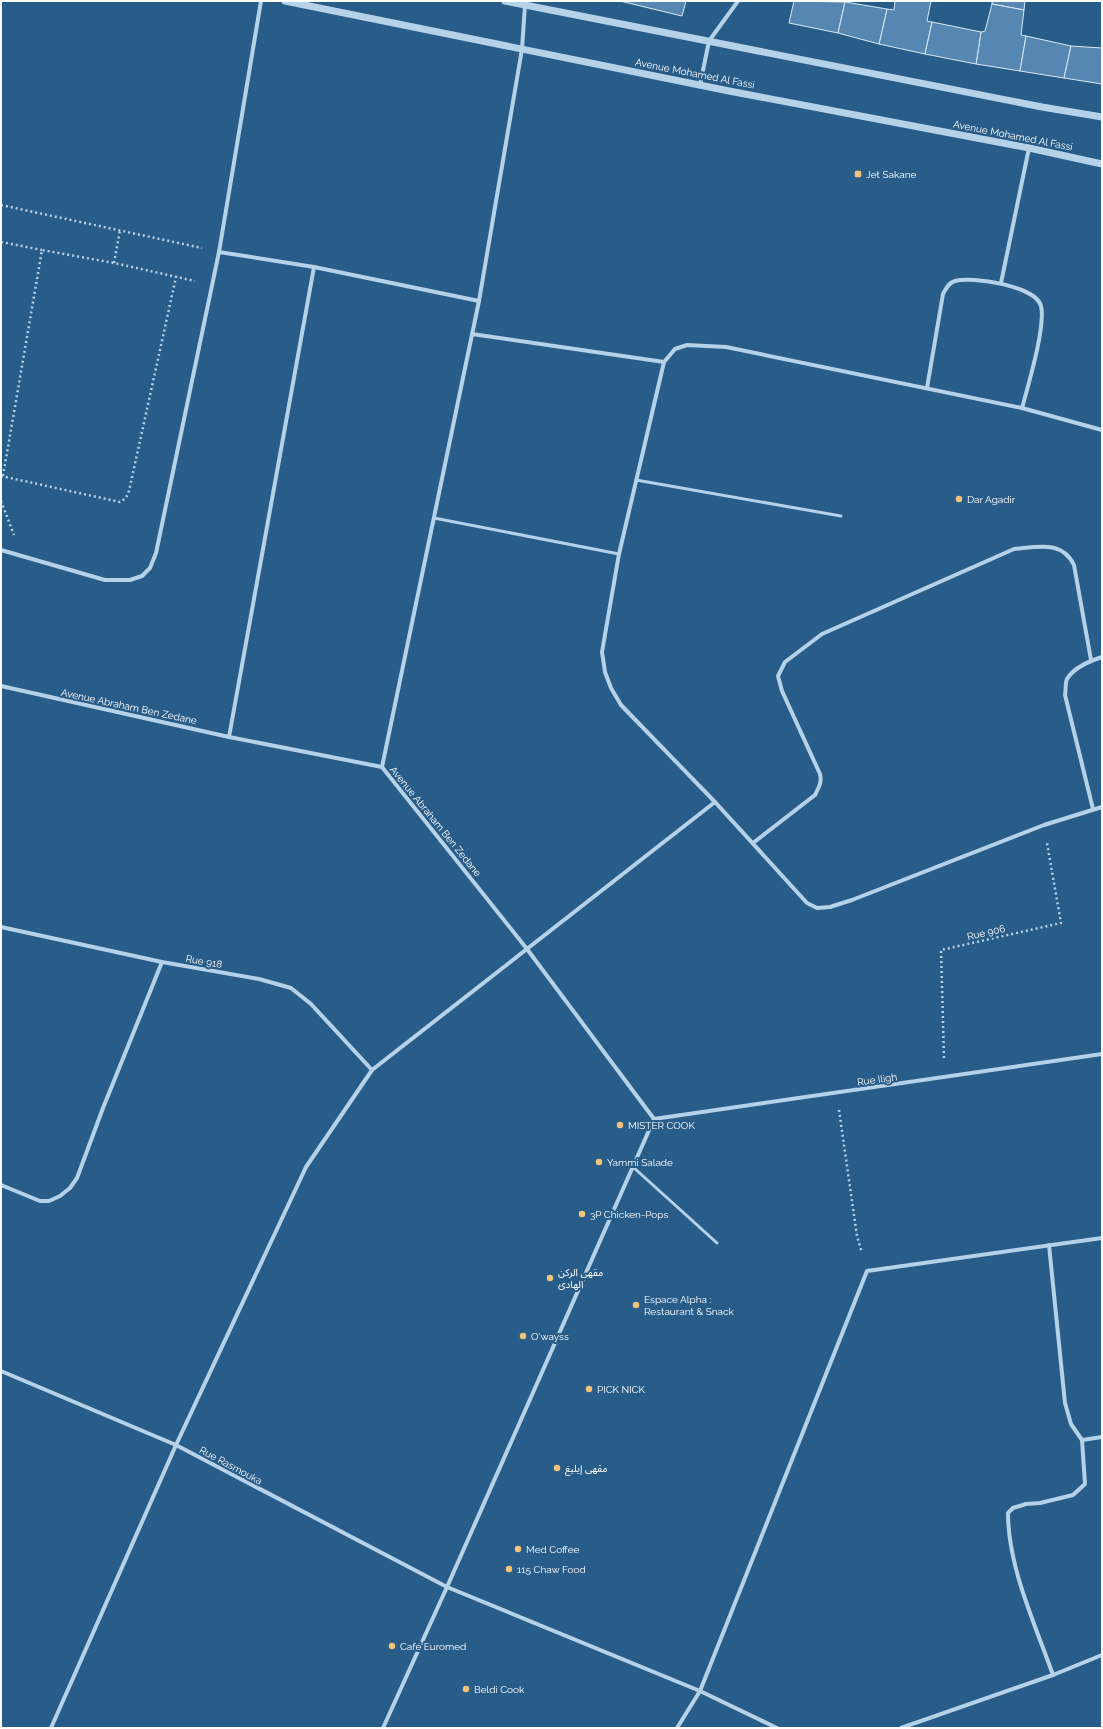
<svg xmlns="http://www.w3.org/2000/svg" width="1103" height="1729" viewBox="0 0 1103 1729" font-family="Raleway,'Noto Sans Arabic',sans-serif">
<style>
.building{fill:#5587b2;stroke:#d9eaf7}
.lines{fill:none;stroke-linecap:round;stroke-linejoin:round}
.path{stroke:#b5d2e9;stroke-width:2.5;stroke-dasharray:2 3;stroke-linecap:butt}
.service{stroke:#b5d2e9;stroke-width:3}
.minor{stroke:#b5d2e9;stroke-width:4}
.tertiary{stroke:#b5d2e9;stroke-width:7}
.poi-dot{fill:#f1c37b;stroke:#285c89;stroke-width:1.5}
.labels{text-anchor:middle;stroke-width:4;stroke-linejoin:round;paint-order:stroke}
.street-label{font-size:10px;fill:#fff;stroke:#285c89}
.poi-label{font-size:10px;fill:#fff;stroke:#285c89;text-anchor:start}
</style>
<rect width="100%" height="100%" fill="#285c89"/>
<!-- building -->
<g class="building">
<polygon points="620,1 686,1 682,16"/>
<polygon points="794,1 845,2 838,33 789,23"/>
<polygon points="895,1 931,1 927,21 932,22 925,54 879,44 887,9 894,10"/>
<polygon points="992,1 1025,1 1024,10 992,4"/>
<polygon points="845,2 887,9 879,44 838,33"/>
<polygon points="992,4 1024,10 1021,35 1026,36 1020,71 976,64 981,32 985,31"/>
<polygon points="932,22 981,32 976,64 925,54"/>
<polygon points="1026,36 1071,46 1064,78 1020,71"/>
<polygon points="1071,46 1102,48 1102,84 1064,78"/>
</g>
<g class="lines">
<!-- path -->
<g class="path">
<polyline points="1,205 202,248"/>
<polyline points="1,242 42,250"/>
<polyline points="114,263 120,230"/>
<polyline points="1,476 120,502 126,498 129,491 176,277"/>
<polyline points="3,476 42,250 114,263 195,281"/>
<polyline points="1,501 14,535"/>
<polyline points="944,1058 941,950 1061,923 1047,843"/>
<polyline points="839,1110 857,1236 862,1253"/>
</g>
<!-- service -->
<g class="service">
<polyline points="636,480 841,516"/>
<polyline points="434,518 619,554"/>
<polyline points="633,1167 717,1243"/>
</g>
<!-- minor -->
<g class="minor">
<polyline points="700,85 709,41 738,1"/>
<polyline points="219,252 314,267 479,301"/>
<polyline points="1001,283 1029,148"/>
<polyline points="472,334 664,362"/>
<path d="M927,388L943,294C946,289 948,283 955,281C972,276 1036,286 1041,306C1046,326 1028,386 1022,408"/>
<polyline points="1,550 105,580 130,580 142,576 150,568 156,553 219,252 261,1"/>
<polyline points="1,686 229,737 382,767 527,949 654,1119"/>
<polyline points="229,737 314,267"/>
<polyline points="382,767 479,301 522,49 525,5"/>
<polyline points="715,802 621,705 611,688 605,672 602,652 619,554 664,362 675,349 687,345 726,347 1022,408 1102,430"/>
<path d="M1093,809L1065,695C1066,691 1065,683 1067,679C1074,667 1090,661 1102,657"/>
<path d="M753,843L815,795C819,787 822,782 820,774L782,691L778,676L785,662L822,634L1014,549C1037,547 1062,540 1074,565L1091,660"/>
<polyline points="1,927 162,962 259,979 291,988 311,1004 372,1070"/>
<polyline points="654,1119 1102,1054"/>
<polyline points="1,1185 40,1201 49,1201 60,1196 70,1188 77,1178 103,1108 162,962"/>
<polyline points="1049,1245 1065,1403 1071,1424 1082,1440 1102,1437"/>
<polyline points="1,1371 176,1445 447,1587 700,1691 777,1728"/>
<path d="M1053,1675C1035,1624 1008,1567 1008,1513L1013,1508L1026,1504L1040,1503L1073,1495L1085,1484L1082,1440"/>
<polyline points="51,1728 176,1445 306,1167 372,1070 715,802 807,903 817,908 830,907 852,900 1044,825 1102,807"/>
<polyline points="383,1728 447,1587 654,1119"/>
<polyline points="677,1728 700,1691 867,1271 1102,1238"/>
<polyline points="901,1728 1053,1675 1102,1655"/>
</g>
<!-- tertiary -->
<g class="tertiary">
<polyline points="285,1 729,91 1029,148 1102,164"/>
<polyline points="505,1 1042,107 1102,117"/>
</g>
</g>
<!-- markers -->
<g class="poi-dot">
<rect x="854" y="170" width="8" height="8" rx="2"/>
<circle cx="959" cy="499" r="4"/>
<circle cx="620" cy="1125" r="4"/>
<circle cx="599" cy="1162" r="4"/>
<circle cx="582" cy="1214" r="4"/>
<circle cx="550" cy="1278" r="4"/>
<circle cx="636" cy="1305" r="4"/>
<circle cx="523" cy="1336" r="4"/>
<circle cx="589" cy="1389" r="4"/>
<circle cx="557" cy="1468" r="4"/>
<circle cx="518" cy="1549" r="4"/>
<circle cx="509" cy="1569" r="4"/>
<circle cx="392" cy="1646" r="4"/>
<circle cx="466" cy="1689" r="4"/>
</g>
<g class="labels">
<!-- street labels -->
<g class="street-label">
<text transform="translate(695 73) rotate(11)" y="4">Avenue Mohamed Al Fassi</text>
<text transform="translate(1013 135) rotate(11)" y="4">Avenue Mohamed Al Fassi</text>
<text transform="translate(129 706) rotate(12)" y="4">Avenue Abraham Ben Zedane</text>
<text transform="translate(436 821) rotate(51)" y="4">Avenue Abraham Ben Zedane</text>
<text transform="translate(986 932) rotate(-13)" y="4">Rue 906</text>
<text transform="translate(204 961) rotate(10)" y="4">Rue 918</text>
<text transform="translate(877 1079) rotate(-8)" y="4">Rue Iligh</text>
<text transform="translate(231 1465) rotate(28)" y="4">Rue Rasmouka</text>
</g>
<!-- poi labels -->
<g class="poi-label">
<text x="866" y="178">Jet Sakane</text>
<text x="967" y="503">Dar Agadir</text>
<text x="628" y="1129">MISTER COOK</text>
<text x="607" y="1166">Yammi Salade</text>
<text x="590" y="1218">3P Chicken-Pops</text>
<text x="558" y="1276">مقهى الركن<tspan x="558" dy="12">الهادئ</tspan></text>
<text x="644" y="1303">Espace Alpha :<tspan x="644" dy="12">Restaurant &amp; Snack</tspan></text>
<text x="531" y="1340">O'wayss</text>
<text x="597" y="1393">PICK NICK</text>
<text x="565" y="1472">مقهى إيليغ</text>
<text x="526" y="1553">Med Coffee</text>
<text x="517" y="1573">115 Chaw Food</text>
<text x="400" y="1650">Café Euromed</text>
<text x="474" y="1693">Beldi Cook</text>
</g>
</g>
<!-- border -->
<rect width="1103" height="1729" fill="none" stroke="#ffffff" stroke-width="4"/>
</svg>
